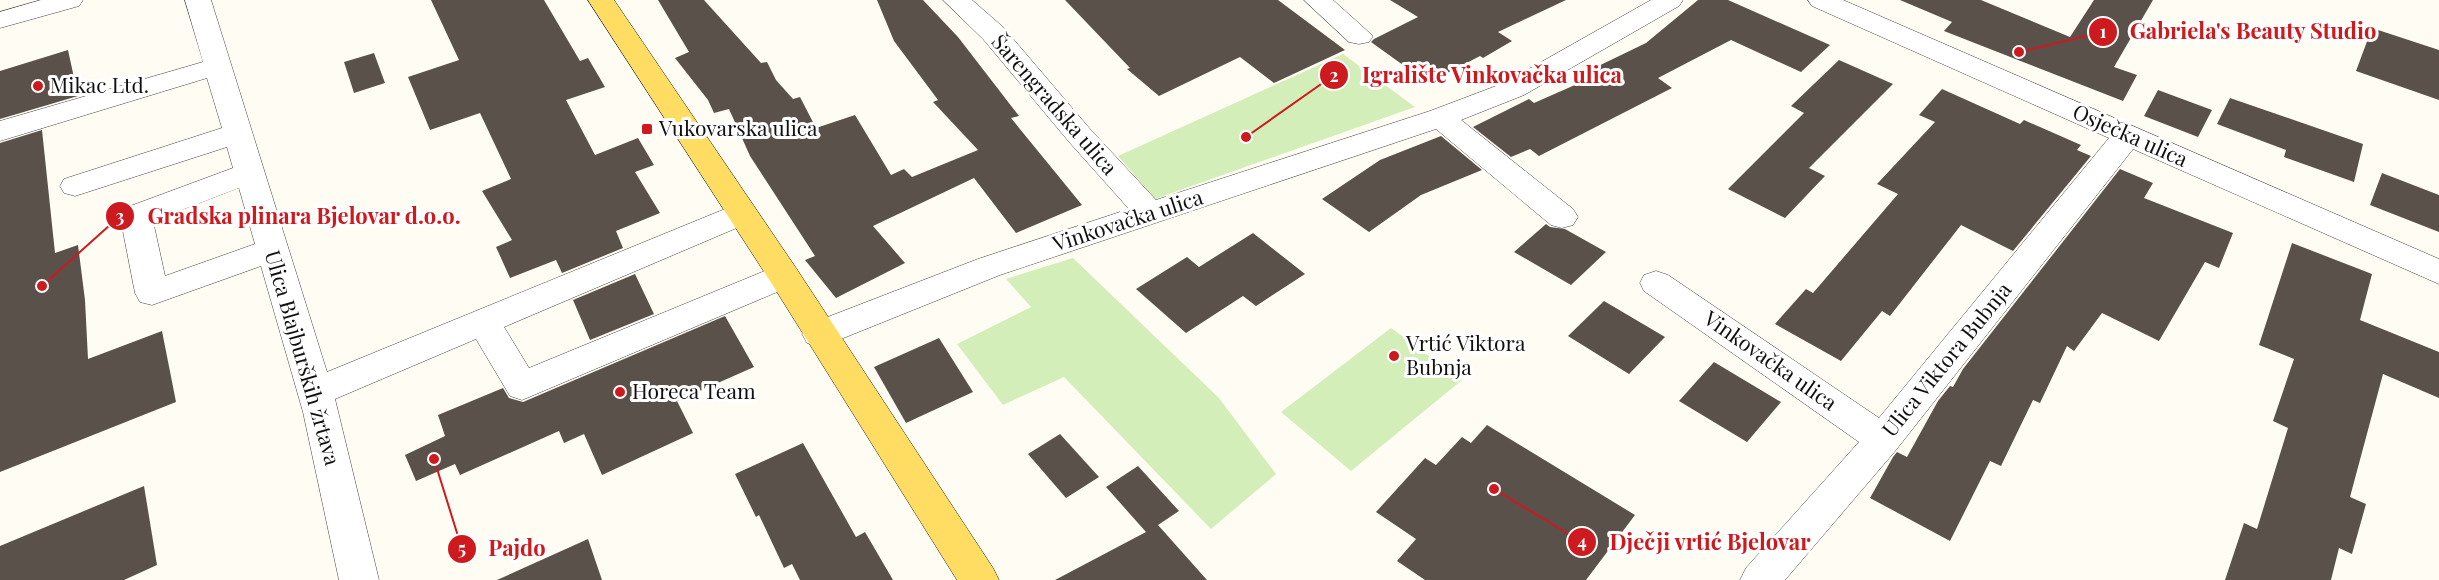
<svg xmlns="http://www.w3.org/2000/svg" width="2439" height="580" viewBox="0 0 2439 580" font-family="'Playfair Display',serif">
<style>
.green{fill:#d3eeb8}
.building{fill:#5a514b}
.lines{fill:none;stroke-linecap:round;stroke-linejoin:round}
.minor-casing{stroke:#434343;stroke-width:1}
.major-casing{stroke:#212121;stroke-width:1}
.minor{fill:#fff;fill-rule:evenodd}
.major{fill:#ffdd63;fill-rule:evenodd}
.poi-dot{fill:#cd1a1f;stroke:#fff;stroke-width:2}
.labels{text-anchor:middle;stroke-width:6;stroke-linejoin:round;paint-order:stroke}
.poi-label{font-size:21px;fill:#101010;stroke:#fff;text-anchor:start}
.street-label{font-size:21px;fill:#101010;stroke:#fff}
.leader{fill:none;stroke:#cd1a1f;stroke-width:2}
.callout-dot{fill:#cd1a1f;stroke:#fff;stroke-width:2}
.mark-label{font-size:18px;text-anchor:middle;font-weight:bold;fill:#fff}
.callout-label{font-size:22px;text-anchor:middle;font-weight:bold;fill:#cd1a1f;stroke:#fff;stroke-width:6;stroke-linejoin:round;paint-order:stroke}
</style>
<rect width="100%" height="100%" fill="#fffdf3"/>
<!-- green -->
<g class="green">
<polygon points="1343,54 1415,107 1155,199 1118,156"/>
<polygon points="1073,258 1219,398 1276,474 1211,529 1064,377 1003,405 957,344 1031,307 1006,279"/>
<polygon points="1391,328 1462,380 1351,471 1281,412"/>
</g>
<!-- building -->
<g class="building">
<polygon points="431,0 544,0 580,61 588,58 605,87 566,100 595,155 638,138 654,165 635,172 660,213 616,231 623,248 562,273 556,260 510,278 496,247 512,240 482,191 511,179 480,113 430,130 408,77 459,60"/>
<polygon points="658,0 704,0 761,63 767,62 776,80 793,99 800,97 816,128 855,115 891,175 904,169 912,177 978,150 933,102 938,100 894,41 877,0 923,0 958,37 1019,116 1011,118 1082,205 1016,233 974,178 873,226 905,263 836,298 805,260 815,256 750,156 729,109 714,113 708,100 675,58 689,52"/>
<polygon points="1065,0 1278,0 1345,50 1274,83 1240,57 1159,96 1127,69 1130,68"/>
<polygon points="1390,0 1566,0 1498,32 1512,41 1483,58 1480,56 1428,83 1371,42 1374,39 1418,17"/>
<polygon points="1698,0 1728,0 1830,45 1801,72 1731,40 1658,78 1672,88 1539,156 1530,149 1511,157 1473,127 1529,99 1534,103 1593,77 1586,72 1646,43"/>
<polygon points="1900,0 1981,0 2070,37 2094,0 2153,0 2114,67 2137,75 2123,101 1944,31 1952,22"/>
<polygon points="2372,28 2439,50 2439,100 2356,71"/>
<polygon points="68,50 78,96 0,119 0,71"/>
<polygon points="374,53 385,83 354,93 344,62"/>
<polygon points="1839,60 1893,84 1809,168 1825,176 1785,218 1728,189 1804,113 1791,106"/>
<polygon points="1942,89 2020,124 2024,120 2081,145 2077,150 2091,156 2013,251 1961,225 1890,316 1882,311 1841,361 1775,324 1806,289 1813,293 1898,194 1877,184 1935,122 1919,115"/>
<polygon points="2158,90 2212,110 2198,137 2144,116"/>
<polygon points="2230,98 2363,144 2354,182 2284,157 2286,150 2217,124"/>
<polygon points="42,130 55,253 78,245 85,300 88,359 162,331 176,402 0,472 0,143"/>
<polygon points="1441,136 1482,170 1421,195 1369,232 1322,199 1380,160"/>
<polygon points="2120,169 2153,183 2144,198 2233,233 2219,268 2205,262 2159,341 2102,313 2074,351 2067,346 2040,403 2033,400 2001,466 1990,461 1950,541 1870,498 1893,457 1897,452 1907,457 1938,401 1950,386 1953,387 1963,369"/>
<polygon points="2382,173 2439,195 2439,232 2370,205"/>
<polygon points="1546,224 1550,227 1565,229 1606,252 1571,285 1514,252"/>
<polygon points="1253,233 1305,274 1256,306 1243,296 1186,333 1136,289 1187,257 1199,267"/>
<polygon points="2292,243 2372,274 2360,320 2439,352 2439,398 2383,374 2350,497 2366,504 2352,554 2339,548 2331,580 2225,580 2244,523 2257,529 2288,428 2273,421 2294,359 2259,345"/>
<polygon points="635,274 654,314 590,340 573,300"/>
<polygon points="1604,301 1665,337 1629,374 1568,336"/>
<polygon points="725,316 754,367 677,401 693,433 602,475 584,434 564,443 559,431 460,475 455,464 416,481 405,455 445,436 438,415 503,388 509,398 523,402"/>
<polygon points="939,338 973,392 906,423 874,367"/>
<polygon points="1714,362 1781,402 1747,442 1679,401"/>
<polygon points="1487,425 1635,515 1586,580 1425,580 1397,561 1416,539 1376,512 1425,458 1436,465 1462,437 1471,443"/>
<polygon points="1060,434 1099,477 1066,498 1028,454"/>
<polygon points="803,443 856,537 865,532 893,580 800,580 792,564 784,568 759,515 756,517 735,474"/>
<polygon points="1138,466 1179,511 1158,525 1207,580 1055,580 1146,532 1106,487"/>
<polygon points="144,486 157,565 124,580 0,580 0,546"/>
<polygon points="588,539 602,580 497,580"/>
</g>
<g class="lines">
<defs>
<g id="minor">
<polygon points="41,0 83,0 79,6 0,28 0,12"/>
<path d="M185,0H211L327,372L742,202L753,205L758,213L753,221L504,327L529,368L772,268L784,264L796,268L800,276L796,284L522,400L510,396L476,339L335,399L379,580H339L303,412L261,266L152,305L140,302L135,293L120,216L125,208L233,168L227,147L75,196L64,193L60,186L64,179L222,128L207,78L0,141V121L203,62ZM239,188L255,244L165,276L153,221Z"/>
<polygon points="943,0 972,0 1003,27 1090,129 1156,200 1430,111 1504,83 1651,0 1683,0 1679,6 1524,95 1461,120 1573,209 1578,217 1573,225 1562,228 1551,225 1436,129 1000,275 831,343 819,347 807,343 802,334 807,325 978,259 1129,209 1070,143 983,39"/>
<polygon points="1304,0 1333,0 1373,36 1369,42 1359,44 1349,42"/>
<polygon points="1808,0 1843,0 2439,259 2439,284 2133,149 1896,450 1785,580 1740,580 1746,568 1859,442 1644,291 1640,283 1644,275 1656,271 1668,275 1879,418 2109,138 1812,6"/>
</g>
<polygon id="major" points="588,0 614,0 796,268 993,568 999,580 957,580 772,284"/>
</defs>
<!-- minor casing -->
<use href="#minor" class="minor-casing"/>
<!-- major casing -->
<use href="#major" class="major-casing"/>
<!-- minor -->
<use href="#minor" class="minor"/>
<!-- major -->
<use href="#major" class="major"/>
</g>
<!-- markers -->
<g class="poi-dot">
<circle cx="38" cy="86" r="6"/>
<rect x="641" y="123" width="12" height="12" rx="3"/>
<circle cx="1394" cy="356" r="6"/>
<circle cx="620" cy="392" r="6"/>
</g>
<g class="labels">
<!-- poi labels -->
<g class="poi-label">
<text x="50" y="93">Mikac Ltd.</text>
<text x="659" y="136">Vukovarska ulica</text>
<text x="1406" y="351">Vrtić Viktora<tspan x="1406" dy="24">Bubnja</tspan></text>
<text x="632" y="399">Horeca Team</text>
</g>
<!-- street labels -->
<g class="street-label">
<text transform="translate(1054 105) rotate(49)" y="7">Šarengradska ulica</text>
<text transform="translate(2130 136) rotate(24)" y="7">Osječka ulica</text>
<text transform="translate(1128 221) rotate(-18)" y="7">Vinkovačka ulica</text>
<text transform="translate(302 358) rotate(74)" y="7">Ulica Blajburških žrtava</text>
<text transform="translate(1947 360) rotate(-51)" y="7">Ulica Viktora Bubnja</text>
<text transform="translate(1770 361) rotate(35)" y="7">Vinkovačka ulica</text>
</g>
</g>
<!-- callouts -->
<path class="leader" d="M2019 52L2103 32M1246 137L1334 75M42 286L120 216M1494 489L1582 542M434 459L462 549"/>
<g class="callout-dot">
<circle cx="2019" cy="52" r="6"/>
<circle cx="1246" cy="137" r="6"/>
<circle cx="42" cy="286" r="6"/>
<circle cx="1494" cy="489" r="6"/>
<circle cx="434" cy="459" r="6"/>
<circle cx="2103" cy="32" r="15"/>
<circle cx="1334" cy="75" r="15"/>
<circle cx="120" cy="216" r="15"/>
<circle cx="1582" cy="542" r="15"/>
<circle cx="462" cy="549" r="15"/>
</g>
<g class="mark-label">
<text x="2103" y="38">1</text>
<text x="1334" y="82">2</text>
<text x="120" y="223">3</text>
<text x="1582" y="548">4</text>
<text x="462" y="555">5</text>
</g>
<g class="callout-label">
<text x="2253" y="39">Gabriela's Beauty Studio</text>
<text x="1492" y="83">Igralište Vinkovačka ulica</text>
<text x="304" y="224">Gradska plinara Bjelovar d.o.o.</text>
<text x="1710" y="550">Dječji vrtić Bjelovar</text>
<text x="517" y="556">Pajdo</text>
</g>
</svg>
